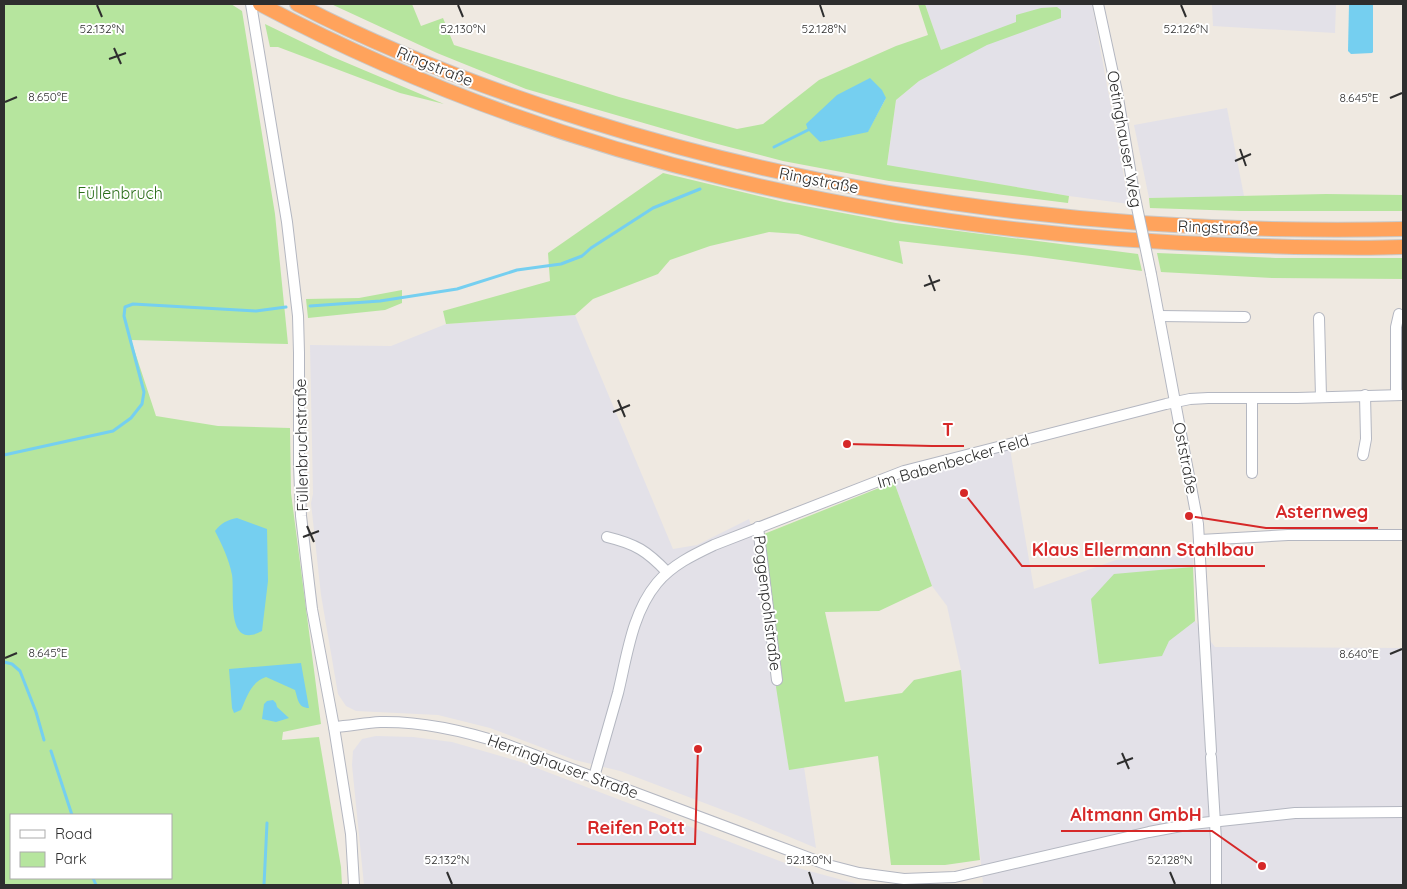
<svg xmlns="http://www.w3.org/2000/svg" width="1407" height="889" viewBox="0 0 1407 889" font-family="Quicksand,sans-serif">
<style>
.industrial{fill:#e3e1e8}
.green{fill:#b6e59e;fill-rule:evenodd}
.water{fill:#75cff0}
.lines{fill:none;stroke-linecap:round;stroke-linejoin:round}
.stream{stroke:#75cff0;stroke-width:3}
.minor-casing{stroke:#b4b7c1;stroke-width:12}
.highway-casing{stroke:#c9c9c9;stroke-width:16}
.minor{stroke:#fff;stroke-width:10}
.highway{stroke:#ffa35c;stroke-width:14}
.minor-bridge-casing{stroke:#b4b7c1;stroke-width:12;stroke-linecap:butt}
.minor-bridge{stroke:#fff;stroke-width:10}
.ticks{fill:none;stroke:#2e2e2e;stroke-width:2}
.labels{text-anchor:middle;stroke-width:4;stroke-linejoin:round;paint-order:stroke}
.street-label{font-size:16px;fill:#2e2e2e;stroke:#fff}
.park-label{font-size:16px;fill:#2c6e1b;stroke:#fff}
.ticks-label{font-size:12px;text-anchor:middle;fill:#2e2e2e;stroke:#fff;stroke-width:4;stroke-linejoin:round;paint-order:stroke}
.leader{fill:none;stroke:#d62828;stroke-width:2}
.callout-dot{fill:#d62828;stroke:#fff;stroke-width:2}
.callout-label{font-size:18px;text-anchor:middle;font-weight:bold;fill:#d62828;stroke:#fff;stroke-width:4;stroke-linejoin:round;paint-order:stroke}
</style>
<rect width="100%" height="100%" fill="#efe9e1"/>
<!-- industrial -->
<g class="industrial">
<polygon points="925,4 1092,4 1129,204 1069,196 887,166 896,100 919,81 946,65"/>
<polygon points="1212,4 1336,4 1335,33 1213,26"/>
<polygon points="1227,108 1244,196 1149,198 1134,125"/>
<polygon points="575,315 673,549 697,545 749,519 756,541 789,769 804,767 816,848 744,818 620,771 575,760 490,728 438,715 356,711 346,706 338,694 321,595 311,503 313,494 310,345 391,346 446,324"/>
<polygon points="1010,449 1034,589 1116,560 1194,552 1193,567 1195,621 1215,647 1403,648 1403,885 974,885 983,883 961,670 947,606 932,586 894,482 911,476"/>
<polygon points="376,736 413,737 452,742 521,762 798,868 861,885 364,885 352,765 353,751 362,739"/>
</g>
<!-- green -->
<g class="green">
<path d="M4,4H231L242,11L275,214L288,344L131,340L156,416L218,426L290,428L291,493L321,724L283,732L282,740L319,737L341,867L342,885H4ZM11,815H171V878H11Z"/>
<path d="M331,4H412L421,26L443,18L454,45L619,97L737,129L763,124L819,80L896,46L928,35L918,4H925L941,50L1016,22V15L1041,8L1057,7L1061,10V18L987,45L919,81L896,100L887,165L1069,196L1068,203L889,181L783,161L706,141L526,89L437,53ZM886,98L868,131L819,142Z"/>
<polygon points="265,24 333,57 444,104 400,93 278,47 270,47"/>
<polygon points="663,173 784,202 896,223 1138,254 1142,271 1031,256 899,241 903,264 798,234 769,232 710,246 670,260 658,274 593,299 575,315 446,324 443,311 550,281 548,253"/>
<polygon points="1326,194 1403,195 1403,211 1240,211 1150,208 1149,198"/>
<polygon points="1157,253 1276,258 1403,258 1403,279 1272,278 1161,272"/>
<polygon points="402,290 402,303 385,310 308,318 306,299 359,298"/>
<polygon points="894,482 932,586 879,611 825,612 845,702 902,693 914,680 961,670 980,860 945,865 891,865 878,756 789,770 776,687 779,671 764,534"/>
<polygon points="1193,567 1195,621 1169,641 1162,656 1099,664 1091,599 1114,574"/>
</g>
<!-- water -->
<g class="water">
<polygon points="1349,4 1373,4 1373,52 1372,53 1351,54 1348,51"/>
<polygon points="870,78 882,90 886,98 868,132 820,142 808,130 806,124 837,95"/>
<path d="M237,518L267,529L268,581L262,631C225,651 235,593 232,575C229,559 222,545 215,531C221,523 227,520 237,518Z"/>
<path d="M301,663L309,708C298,708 298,699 295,690L266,677C251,682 247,697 241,710L234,713L232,708L229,669Z"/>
<polygon points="273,700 276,703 277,707 289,718 276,722 262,719 264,704 267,701"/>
</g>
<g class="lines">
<!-- stream -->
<g class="stream">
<polyline points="774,147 808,130"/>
<polyline points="310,306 380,301 457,289 517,270 561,264 582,256 591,248 653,208 700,189"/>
<polyline points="4,455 113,431 131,418 142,404 144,392 124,316 125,307 133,304 256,311 286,307"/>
<polyline points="4,662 12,664 20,671 36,712 44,740"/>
<polyline points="51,751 72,815"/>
<polyline points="93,878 96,885"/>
<polyline points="264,885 267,823"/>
</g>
<defs>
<g id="minor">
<polyline points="251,4 287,222 298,316 299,353 299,464 301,516 312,609 334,727 351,834 354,885"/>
<polyline points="1098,4 1117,92 1134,193"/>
<polyline points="1151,274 1198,524 1211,751"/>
<polyline points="1159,316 1245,317"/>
<polyline points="1319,318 1321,397"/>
<polyline points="1396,395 1396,327 1399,314"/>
<polyline points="1363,455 1366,439 1365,395"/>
<polyline points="1252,473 1252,398"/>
<polyline points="758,527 777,680"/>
<path d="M607,537C636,544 647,551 667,572"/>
<polyline points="1200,540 1288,535 1403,535"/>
<path d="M334,727C349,726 365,723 380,722C423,721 465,731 505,744L828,865L859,873L904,879L955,877L1149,832L1192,824L1295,813L1403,812"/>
<polyline points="1211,757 1216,840 1216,885"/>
<path d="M594,777C602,749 610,721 618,693C627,656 632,613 657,583C672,565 693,555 714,545L904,471L1166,404L1190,399L1208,398H1297L1403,395"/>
</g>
<g id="highway">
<path d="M260,4C557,162 896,234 1231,245C1288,247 1346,249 1403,247"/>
<path d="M297,4C391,53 489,90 589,121C853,204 1127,235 1403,229"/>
</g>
</defs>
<!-- minor casing -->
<use href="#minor" class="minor-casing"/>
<!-- highway casing -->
<use href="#highway" class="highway-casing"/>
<!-- minor -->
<use href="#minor" class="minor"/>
<!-- highway -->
<use href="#highway" class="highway"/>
<defs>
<polyline id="minor-bridge" points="1134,193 1151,274"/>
</defs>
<!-- minor-bridge casing -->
<use href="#minor-bridge" class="minor-bridge-casing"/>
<!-- minor-bridge -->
<use href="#minor-bridge" class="minor-bridge"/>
</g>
<!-- ticks -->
<path class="ticks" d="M97,5L102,17M458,5L463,17M820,5L824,17M1181,5L1186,17M114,48L121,64M109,59L126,53M1390,98L1402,93M5,102L17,97M1240,149L1246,166M1235,161L1251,154M929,275L935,291M924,286L940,280M618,400L625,417M613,412L630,405M307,526L314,542M303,537L319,531M1390,654L1402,649M5,658L17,653M1122,753L1129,769M1117,764L1133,758M447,872L452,884M809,872L813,884M1170,872L1175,884"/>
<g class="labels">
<!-- street labels -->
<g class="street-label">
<text transform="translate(435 66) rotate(22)" y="6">Ringstraße</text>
<text transform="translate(1125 139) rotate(80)" y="6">Oetinghauser Weg</text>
<text transform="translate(819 180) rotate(11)" y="6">Ringstraße</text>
<text transform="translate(1218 227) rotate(2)" y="6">Ringstraße</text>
<text transform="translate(301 445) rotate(-91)" y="6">Füllenbruchstraße</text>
<text transform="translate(1186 458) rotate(79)" y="6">Oststraße</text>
<text transform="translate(953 461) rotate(-16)" y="6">Im Babenbecker Feld</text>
<text transform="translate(768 603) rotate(83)" y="6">Poggenpohlstraße</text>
<text transform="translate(563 766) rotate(20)" y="6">Herringhauser Straße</text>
</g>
<!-- park labels -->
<g class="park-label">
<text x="120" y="199">Füllenbruch</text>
</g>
</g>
<g class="ticks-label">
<text x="102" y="33">52.132°N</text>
<text x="463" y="33">52.130°N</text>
<text x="824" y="33">52.128°N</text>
<text x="1186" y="33">52.126°N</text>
<text x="48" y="101">8.650°E</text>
<text x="1359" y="102">8.645°E</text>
<text x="48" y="657">8.645°E</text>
<text x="1359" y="658">8.640°E</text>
<text x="447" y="864">52.132°N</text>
<text x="809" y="864">52.130°N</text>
<text x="1170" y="864">52.128°N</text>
</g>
<!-- callouts -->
<path class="leader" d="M847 444L932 446H964M1189 516L1266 528H1378M964 493L1022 566H1265M1262 866L1212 831H1061M698 749L695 844H577"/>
<g class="callout-dot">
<circle cx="847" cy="444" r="5"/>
<circle cx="1189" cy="516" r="5"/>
<circle cx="964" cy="493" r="5"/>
<circle cx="1262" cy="866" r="5"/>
<circle cx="698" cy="749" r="5"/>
</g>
<g class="callout-label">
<text x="948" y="436">T</text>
<text x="1322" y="518">Asternweg</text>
<text x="1143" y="556">Klaus Ellermann Stahlbau</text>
<text x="1136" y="821">Altmann GmbH</text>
<text x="636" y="834">Reifen Pott</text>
</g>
<!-- border -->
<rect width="1407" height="889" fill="none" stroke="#2e2e2e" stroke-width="10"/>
<!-- legend -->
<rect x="10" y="814" width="162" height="65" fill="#ffffff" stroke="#ababab"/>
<rect x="20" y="830" width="25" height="8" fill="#ffffff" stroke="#ababab"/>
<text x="55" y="839" font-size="15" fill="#2e2e2e">Road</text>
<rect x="20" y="852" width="25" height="15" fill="#b6e59e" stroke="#ababab"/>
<text x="55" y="864" font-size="15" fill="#2e2e2e">Park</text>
</svg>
